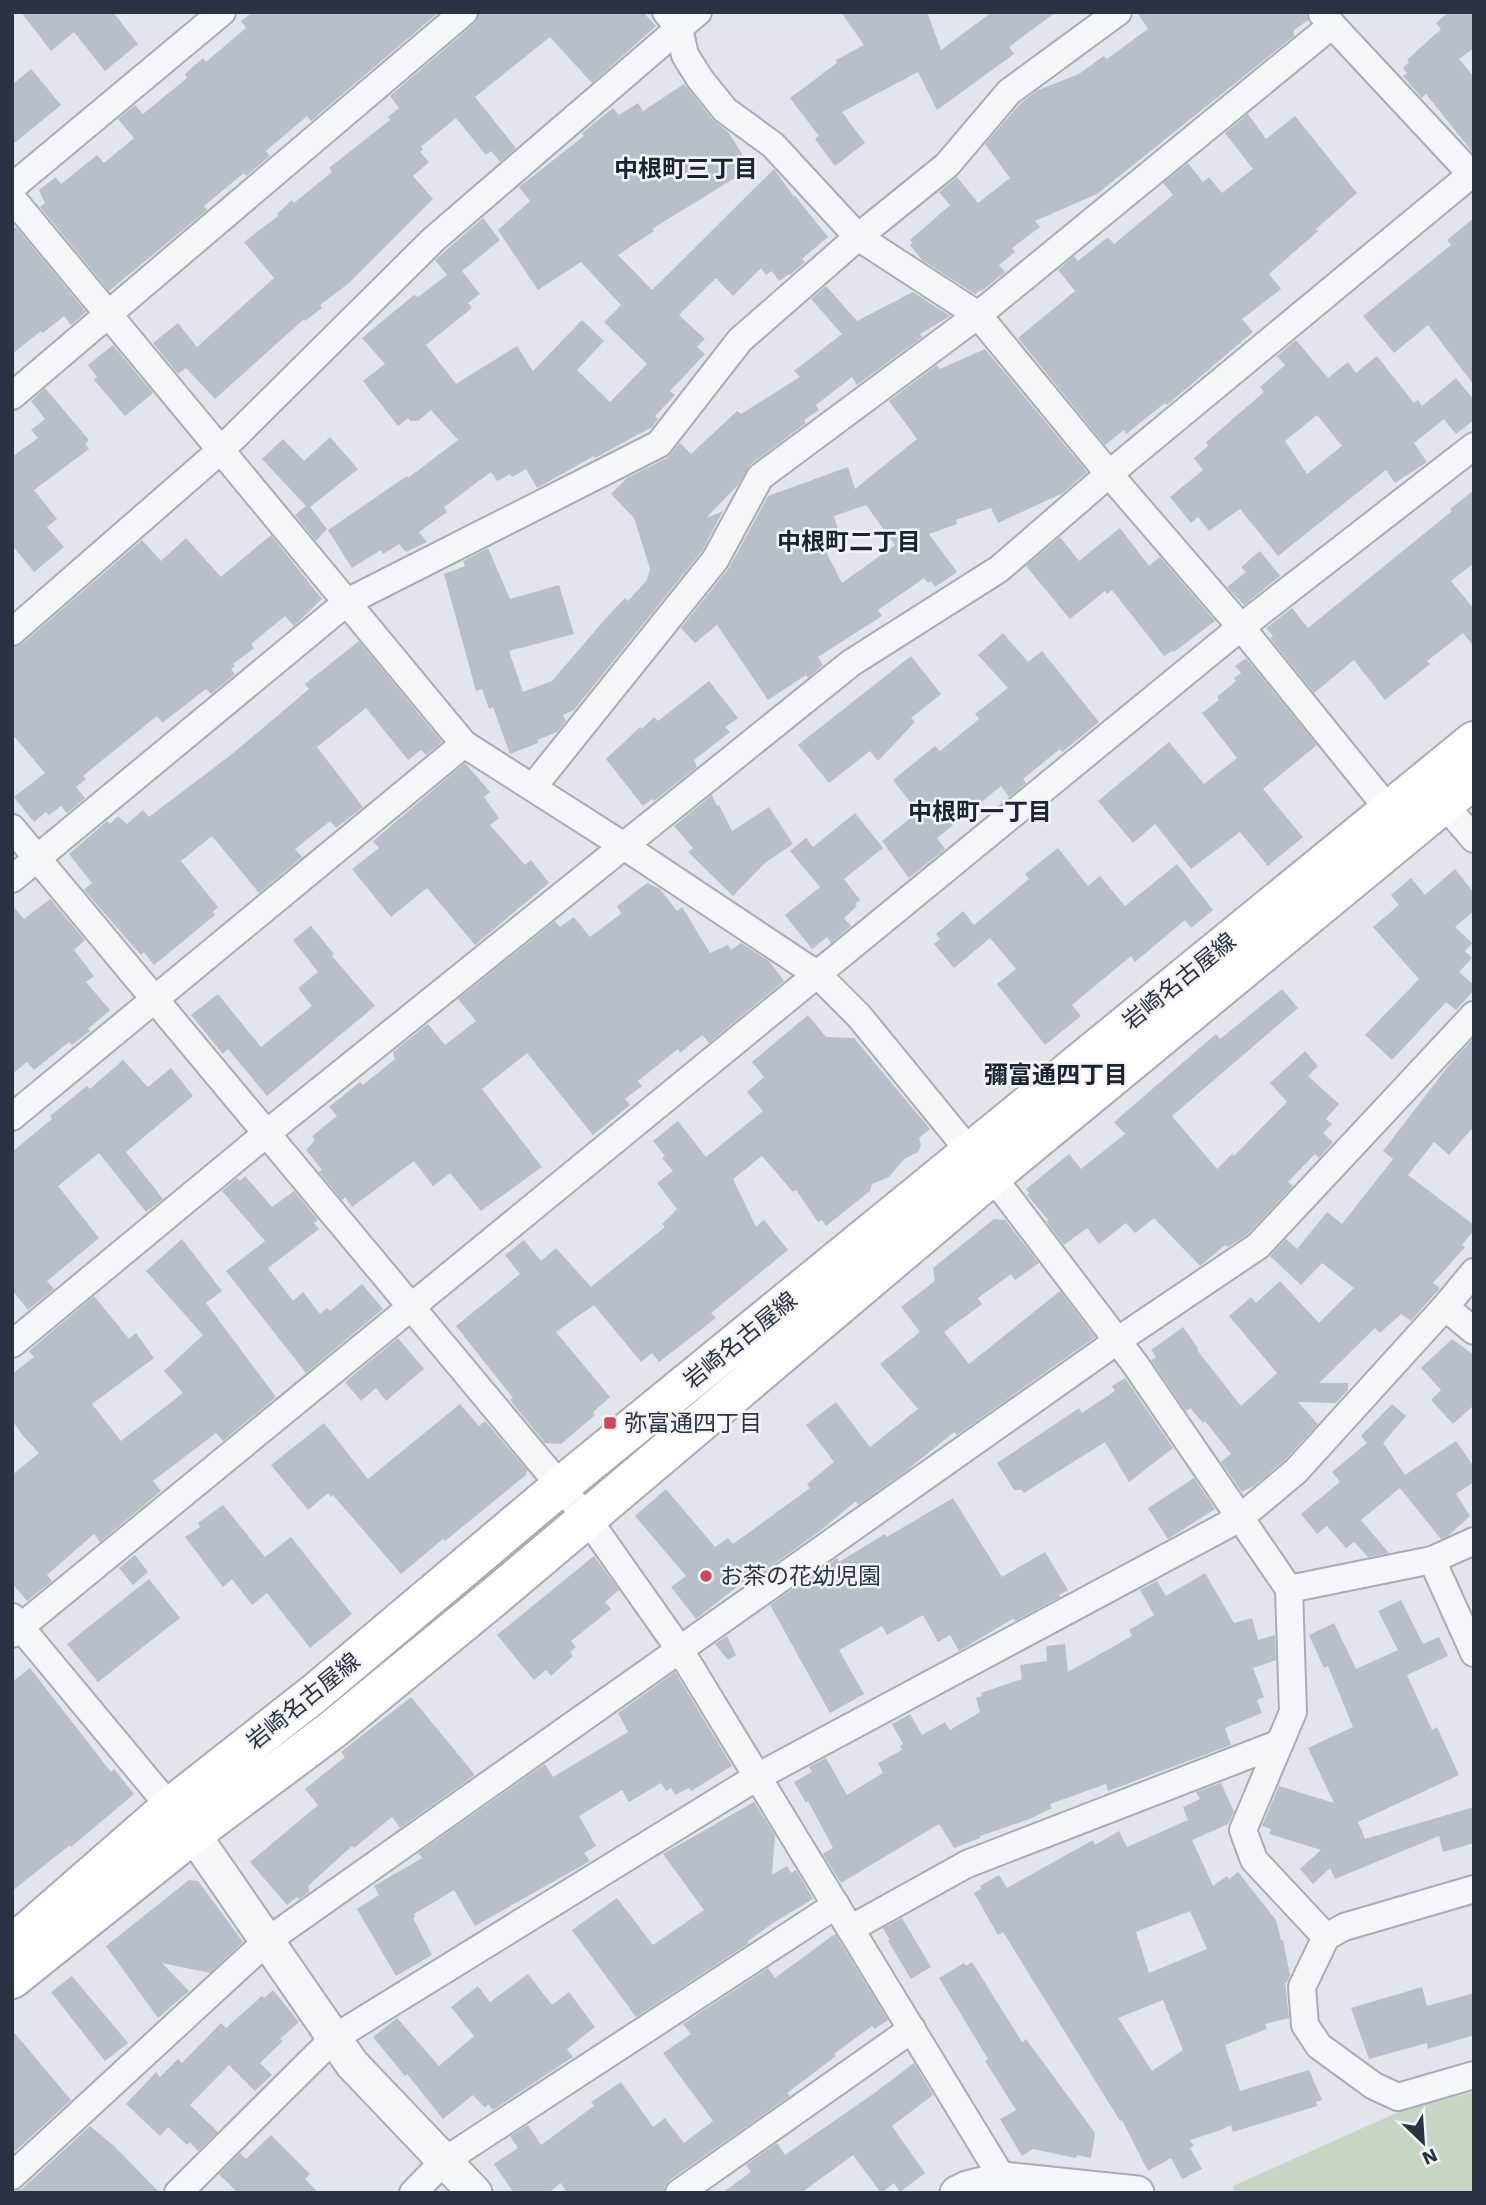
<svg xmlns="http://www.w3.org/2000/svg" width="1486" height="2205" viewBox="0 0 1486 2205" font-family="'Work Sans','Noto Sans JP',sans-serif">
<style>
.green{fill:#c7d5c3}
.building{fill:#b9bfc8;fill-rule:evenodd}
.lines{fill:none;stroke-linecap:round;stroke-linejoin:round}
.minor-casing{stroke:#a7acb5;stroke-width:30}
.tertiary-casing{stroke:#a7acb5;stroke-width:37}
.secondary-casing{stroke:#a7acb5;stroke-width:42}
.minor{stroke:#f5f6f9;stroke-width:26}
.tertiary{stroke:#f5f6f9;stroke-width:33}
.secondary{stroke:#fff;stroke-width:38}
.poi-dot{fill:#d14659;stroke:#f2f4f8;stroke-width:2.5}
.labels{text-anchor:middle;stroke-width:5;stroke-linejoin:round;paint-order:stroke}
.street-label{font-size:23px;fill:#2a3343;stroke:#f2f4f8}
.poi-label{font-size:23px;fill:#2a3343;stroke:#f2f4f8;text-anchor:start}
.neighbourhood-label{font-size:24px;font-weight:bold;fill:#1c2434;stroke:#f2f4f8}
</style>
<rect width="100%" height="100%" fill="#e2e5eb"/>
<!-- green -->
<polygon class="green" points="1474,2092 1474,2193 1234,2193 1233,2186 1403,2110"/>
<!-- building -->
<g class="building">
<polygon points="21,12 113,12 138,44 105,71 74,32 51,51"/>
<polygon points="253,12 439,12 311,121 307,116 266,151 270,156 246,176 244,173 204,206 207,210 109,291 40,207 45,203 39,190 56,177 61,184 97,155 104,163 134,138 118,119 135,105 143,114 187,78 185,74 203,58 206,62 246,28 241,21"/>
<polygon points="479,12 643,12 656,26 592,83 550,37 475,97 516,148 500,162 491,151 486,155 456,118 424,144 421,146 423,149 420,152 429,162 413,176 433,199 349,283 320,305 322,308 305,321 304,319 215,399 186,368 178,374 153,343 178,323 197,347 274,278 244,242 278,216 277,214 292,200 294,203 332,172 329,168 390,120 388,117 399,108 390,96 474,24"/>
<polygon points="841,12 927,12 941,50 992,12 1056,12 1009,47 1014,54 937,110 918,72 842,112 865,143 835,166 815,139 819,136 790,98 837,63 836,60 864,45"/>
<polygon points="1137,12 1307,12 1308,20 1294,30 1294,36 1097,194 1035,221 1040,227 1012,248 1015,252 999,265 1005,272 982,291 981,290 975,294 922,260 910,245 913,243 910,240 950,205 939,192 957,177 978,203 1010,178 985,144 1020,104 1036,91 1079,74 1104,56 1107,59 1148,29"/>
<polygon points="1449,12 1474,12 1474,48 1459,59 1474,77 1474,154 1426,94 1422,98 1403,76 1407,73 1403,68 1409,62 1407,60 1441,29 1436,23"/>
<polygon points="31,69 61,105 12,145 12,85"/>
<polygon points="684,84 713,120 728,132 751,168 652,229 654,231 618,255 652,290 774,169 794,197 795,196 828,237 802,259 805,262 790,275 789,274 779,281 772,271 766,275 761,268 733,296 716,278 679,315 705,339 697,347 705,354 670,391 675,395 655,416 658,419 652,427 595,458 594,456 537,488 526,469 512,477 510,474 497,481 491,472 444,507 447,512 419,532 427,542 406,552 399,544 383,554 381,550 352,568 328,530 407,476 408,478 458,440 431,410 418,421 410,421 408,418 398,426 363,381 385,364 362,338 414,295 418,297 447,275 435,260 483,218 500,240 462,271 480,294 468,303 472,308 426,345 456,384 517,346 533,371 582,320 604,341 577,370 610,402 647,364 604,322 621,305 581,262 538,290 498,230 530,201 519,187 584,136 582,133 613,108 619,115 638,103 643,111"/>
<polygon points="1248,114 1266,139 1295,116 1357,193 1316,229 1318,231 1269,274 1281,289 1242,319 1253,332 1167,405 1165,403 1126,434 1124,430 1105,445 1018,338 1075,291 1058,270 1074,256 1078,261 1108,237 1114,244 1173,195 1163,183 1188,163 1203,182 1209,177 1222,193 1253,169 1225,133"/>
<polygon points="1474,218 1474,385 1428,325 1394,353 1363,316 1451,245 1447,240"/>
<polygon points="16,227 86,312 71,325 64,316 43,333 41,331 12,354 12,230"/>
<polygon points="826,286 857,321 913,292 950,316 920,334 922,337 857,385 852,377 816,405 819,410 804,420 806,423 750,465 738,485 706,518 723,511 702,551 574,710 563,715 566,721 557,732 537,740 538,743 510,754 493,707 489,709 482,689 476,691 444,574 465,566 463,561 488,548 510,599 559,585 574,634 509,651 523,692 552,681 606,618 625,598 628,601 647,580 650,569 634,518 611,494 627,478 667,458 680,443 691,454 737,411 741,414 800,377 794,371 842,334 811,299"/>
<path d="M1296,340L1328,378L1348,362L1356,373L1377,356L1414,403L1418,400L1422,406L1456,378L1474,400V420L1456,434L1444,419L1414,443L1427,462L1395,483L1386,470L1278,556L1240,509L1209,531L1198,517L1191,523L1170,497L1203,470L1194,458L1208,446L1206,442L1264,392L1260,387L1285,365L1277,356ZM1317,415L1342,446L1307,474L1285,441Z"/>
<polygon points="113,345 153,393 125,416 94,380 97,377 88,365"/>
<path d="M985,349L1087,472L1063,493L998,523L991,508L956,520L957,524L929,534L957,572L935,587L931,581L928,583L924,578L878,610L882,616L818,657L823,665L808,678L806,675L768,700L717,625L695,643L681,628L729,568L768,496L848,467L855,489L917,439L889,401L937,365L940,369ZM866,505L895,545L842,583L818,536L838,529L834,516Z"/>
<polygon points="45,388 89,440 85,444 89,449 34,490 57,519 47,527 64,547 34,572 12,545 12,457 38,438 31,430 45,419 31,401"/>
<polygon points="330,437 358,469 310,507 327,529 316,541 295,515 306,506 262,459 283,439 304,461"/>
<polygon points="1474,490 1474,563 1451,581 1474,609 1474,647 1463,633 1427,661 1430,664 1385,700 1354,660 1314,693 1270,638 1273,636 1266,628 1292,608 1308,628 1452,511 1450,509"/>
<polygon points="1120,528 1149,566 1160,557 1215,621 1174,652 1172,651 1164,656 1112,590 1107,594 1105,591 1070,619 1026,566 1060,537 1079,561"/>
<polygon points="271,535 322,599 294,626 285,616 251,644 254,648 233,664 235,666 231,669 235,674 211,694 206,689 162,723 157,716 100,762 83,776 86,779 76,787 85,798 67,813 61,806 49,815 46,812 34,822 14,797 45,773 12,734 12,647 22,644 142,540 161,561 186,538 221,577"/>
<polygon points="1260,551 1280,576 1244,605 1227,587 1246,572 1241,567"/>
<polygon points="1003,633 1028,662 1042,651 1099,722 1062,752 1060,749 1023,779 1026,783 1009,797 1001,786 937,838 945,849 909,878 882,841 918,812 893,780 935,746 940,751 979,719 975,714 1008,688 978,655"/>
<polygon points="359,641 442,742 426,755 421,750 408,760 366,708 317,747 363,807 336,828 330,821 295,849 302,857 259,893 212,836 181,861 218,907 213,912 215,915 154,965 144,952 141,955 84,890 92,883 69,854 107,821 110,824 118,816 127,824 143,810 149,817 232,754 309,689 305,684"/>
<polygon points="911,656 941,694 911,718 915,722 878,761 870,751 829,783 798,745"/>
<polygon points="1246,658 1317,745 1263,789 1303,837 1268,866 1240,832 1191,869 1155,824 1133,843 1098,801 1169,742 1204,784 1237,758 1202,713 1219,700 1217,697 1236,681 1234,678 1241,673 1235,666"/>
<polygon points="709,681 738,718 725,727 730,732 694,760 697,767 654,801 652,799 643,806 606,759 640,727 642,729 654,717 658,721"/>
<polygon points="465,763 490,792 484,797 499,818 490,825 525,865 531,860 549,883 475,945 427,888 391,917 352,869 379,848 373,841"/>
<polygon points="712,795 717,806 719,805 732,831 769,807 793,844 766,862 733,896 688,852 693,848 674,826"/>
<polygon points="855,813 883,848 844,879 860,900 855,904 857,906 844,918 851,926 831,943 827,937 812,949 785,915 820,887 790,851 806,838 813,847"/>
<polygon points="1058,848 1088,886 1100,876 1125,906 1177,864 1213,910 1191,928 1185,920 1135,962 1131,956 1072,1005 1081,1016 1045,1045 997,984 1016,969 990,938 954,968 934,944 940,939 936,934 963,911 974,925 1029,879 1025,874"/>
<polygon points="1455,869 1474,893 1474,911 1455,927 1472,943 1465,951 1472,958 1459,972 1474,985 1474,990 1456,1010 1446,1002 1392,1060 1365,1035 1419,979 1373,927 1399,905 1391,895 1411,878 1425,895"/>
<polygon points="647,883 660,889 677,911 682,907 710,953 728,945 731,950 741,943 769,961 784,981 709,1043 702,1035 680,1053 678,1049 638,1081 642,1086 625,1099 630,1105 593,1135 527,1053 482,1089 542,1167 481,1211 450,1173 433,1186 414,1161 352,1207 345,1197 342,1200 319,1172 322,1170 306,1150 315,1140 312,1136 337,1116 329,1107 360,1082 363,1085 395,1059 393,1052 428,1024 445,1045 476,1021 458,999 555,921 560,927 574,917 590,937 621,914 617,906"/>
<polygon points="50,899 85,940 74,950 94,976 86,982 110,1010 88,1029 90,1031 72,1045 69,1042 34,1070 27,1062 12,1074 12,905 24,919"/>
<polygon points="311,926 334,954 332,956 375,1006 267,1096 228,1049 223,1054 191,1015 218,994 261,1047 312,1006 298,988 318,972 293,940"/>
<polygon points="1282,989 1298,1008 1172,1116 1217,1169 1232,1154 1234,1156 1287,1102 1270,1083 1305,1051 1318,1066 1308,1076 1339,1104 1326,1119 1332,1124 1323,1133 1333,1142 1319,1158 1315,1154 1288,1182 1293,1186 1248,1234 1228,1247 1225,1245 1200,1266 1154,1218 1135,1233 1126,1223 1099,1244 1087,1228 1064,1245 1046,1221 1049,1221 1027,1195 1029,1193 1026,1189 1069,1154 1081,1169 1125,1134 1114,1122 1216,1034 1220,1039"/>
<polygon points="808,1015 826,1037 854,1038 930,1129 919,1138 921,1145 918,1152 904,1159 889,1177 872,1184 870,1191 826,1226 822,1220 818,1222 796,1190 793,1192 762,1156 733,1179 756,1227 764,1220 788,1250 711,1313 716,1318 659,1362 652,1353 641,1362 594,1305 556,1332 610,1397 593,1412 595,1415 561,1444 545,1443 510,1400 513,1398 456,1326 520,1274 505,1255 524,1240 541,1261 556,1248 591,1287 665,1227 662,1224 677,1209 657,1183 673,1171 662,1158 665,1156 653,1141 678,1121 706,1157 763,1111 747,1092 764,1077 752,1062"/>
<polygon points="1474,1038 1474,1126 1449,1155 1434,1142 1408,1175 1474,1225 1474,1230 1462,1245 1465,1247 1433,1283 1440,1288 1411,1321 1401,1314 1380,1333 1375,1328 1319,1383 1348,1383 1348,1390 1336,1403 1298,1402 1318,1424 1285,1460 1254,1486 1242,1492 1221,1462 1231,1454 1205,1421 1203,1423 1190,1408 1186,1411 1151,1360 1156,1357 1151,1350 1183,1327 1198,1348 1197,1350 1241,1406 1277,1373 1229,1316 1251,1297 1256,1303 1280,1281 1319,1323 1354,1288 1322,1263 1301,1285 1270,1256 1286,1239 1297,1249 1327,1212 1342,1224 1393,1159 1383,1151 1449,1065"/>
<polygon points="123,1060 148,1087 171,1068 193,1096 126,1152 163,1199 146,1212 99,1153 58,1186 99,1238 47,1281 54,1289 28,1310 12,1290 12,1152 52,1119 50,1116 87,1086 90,1089"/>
<polygon points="245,1176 272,1207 294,1191 318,1220 314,1223 319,1229 268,1268 293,1301 303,1292 320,1314 327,1308 330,1311 362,1284 383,1309 306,1373 226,1271 265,1241 222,1191 237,1178 240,1181"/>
<polygon points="994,1219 1005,1220 1039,1263 1015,1280 1011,1274 978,1298 982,1304 944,1332 969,1364 1060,1291 1095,1337 957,1435 954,1432 906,1471 858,1505 856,1501 821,1530 745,1585 743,1582 696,1619 671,1587 686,1576 635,1516 666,1489 715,1547 728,1538 733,1544 810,1488 807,1484 834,1462 806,1425 836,1402 870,1447 918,1409 880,1364 920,1332 901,1307 935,1281 933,1268"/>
<polygon points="182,1239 222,1291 206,1303 276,1397 223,1441 216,1433 153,1481 161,1491 100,1542 94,1534 47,1575 52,1581 27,1601 12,1583 12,1475 39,1453 23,1436 12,1420 12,1374 34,1357 29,1351 94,1296 129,1339 136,1333 154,1358 92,1404 121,1441 183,1393 164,1371 203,1335 146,1271"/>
<polygon points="398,1338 424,1369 386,1401 376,1388 361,1401 345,1382"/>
<polygon points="1452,1339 1474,1355 1474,1405 1453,1424 1431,1400 1441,1390 1421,1368"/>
<polygon points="1125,1378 1173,1448 1129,1482 1105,1442 1024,1493 1022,1490 1014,1490 997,1463 1079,1408 1082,1413 1115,1391 1112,1386"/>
<polygon points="460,1404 479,1426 485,1421 527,1470 526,1475 445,1541 443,1539 401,1574 333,1495 331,1497 328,1493 308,1510 271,1465 324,1423 368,1479"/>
<polygon points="1392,1404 1406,1416 1383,1443 1405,1475 1456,1441 1474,1467 1474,1482 1456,1494 1470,1516 1448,1536 1441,1539 1400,1488 1361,1520 1389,1553 1368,1557 1354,1542 1346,1548 1327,1526 1317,1534 1301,1514 1340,1482 1332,1472 1367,1443 1361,1436"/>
<polygon points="1194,1478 1215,1509 1168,1539 1148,1508"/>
<polygon points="953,1498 1002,1577 1045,1552 1068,1590 1059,1595 1060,1597 1015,1621 1014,1618 959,1651 950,1635 938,1642 923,1615 887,1635 882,1626 839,1650 864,1694 830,1713 770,1605 837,1558 839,1562 885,1534 887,1537"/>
<polygon points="223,1505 265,1557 291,1537 352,1614 310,1648 267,1593 252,1605 232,1579 223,1587 185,1537 200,1527 198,1523"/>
<polygon points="135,1555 148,1572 133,1585 119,1568"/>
<polygon points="594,1556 619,1590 605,1602 611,1609 571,1641 576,1647 570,1652 573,1656 551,1676 546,1670 534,1680 497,1635"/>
<polygon points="1205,1573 1234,1623 1252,1618 1258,1640 1275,1635 1276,1660 1253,1668 1264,1697 1257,1700 1262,1713 1225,1728 1231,1745 1108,1791 1106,1784 1050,1804 1052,1808 1030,1819 980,1836 980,1838 954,1848 939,1824 841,1883 823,1854 833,1848 808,1801 806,1803 794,1782 812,1772 809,1767 826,1758 847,1795 883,1773 878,1763 902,1750 900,1746 903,1744 892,1724 910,1714 922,1735 945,1722 950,1730 980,1712 976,1698 982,1696 981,1693 1022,1679 1020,1665 1047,1661 1046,1646 1065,1644 1068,1672 1132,1636 1129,1630 1154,1615 1140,1590 1157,1581 1166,1596"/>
<polygon points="149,1579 180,1618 98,1682 67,1644"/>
<polygon points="1401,1600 1423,1644 1439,1637 1448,1656 1407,1675 1432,1730 1437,1727 1459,1775 1358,1822 1365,1839 1474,1807 1474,1843 1443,1852 1439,1836 1335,1879 1330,1868 1313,1884 1300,1869 1321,1850 1269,1834 1271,1829 1262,1826 1279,1786 1334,1803 1308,1748 1353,1727 1328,1666 1324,1668 1309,1635 1334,1623 1356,1669 1398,1650 1378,1611"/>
<polygon points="727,1636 736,1655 728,1660 715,1644"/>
<polygon points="30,1668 111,1772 114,1769 134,1794 71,1847 70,1845 12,1891 12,1682"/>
<polygon points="675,1672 732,1766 691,1791 689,1788 675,1795 671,1788 666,1791 661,1783 629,1802 622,1790 579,1816 596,1846 584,1853 590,1861 475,1926 454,1890 414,1914 415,1917 413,1918 432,1955 396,1976 357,1909 379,1895 374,1886 422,1858 418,1853 545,1764 553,1777 628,1732 618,1713"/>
<polygon points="411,1697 475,1775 400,1828 392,1817 354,1848 352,1846 308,1886 310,1891 300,1899 297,1897 287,1905 250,1862 318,1805 305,1789 345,1757 341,1752"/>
<path d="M1221,1783L1234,1812L1228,1824L1192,1840L1213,1886L1227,1876L1229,1879L1238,1872L1276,1920L1281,1940H1283L1290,1975L1287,1982L1285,1983L1289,2018L1265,2024L1267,2029L1225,2045L1240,2091L1309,2070L1322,2100L1316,2102L1317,2106L1233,2132L1231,2125L1221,2130L1190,2140L1194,2146L1190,2148L1202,2169L1182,2179L1171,2158L1148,2171L1122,2120L1120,2121L1003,1932L998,1935L974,1893L981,1889L980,1886L999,1875L1007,1888L1093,1840L1095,1845L1119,1831L1127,1847L1188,1820L1183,1807L1200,1799L1196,1792ZM1190,1911L1207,1949L1149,1973L1136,1932ZM1163,2000L1183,2050L1152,2071L1118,2018Z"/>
<polygon points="754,1802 775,1835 772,1875 787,1866 791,1873 796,1870 813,1899 773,1923 748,1941 749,1943 636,2017 572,1930 617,1898 653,1945 704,1910 663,1854"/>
<polygon points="189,1880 198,1881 243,1942 210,1973 162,1963 189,1991 158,2018 106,1946"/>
<polygon points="902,1918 931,1967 911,1979 888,1941 890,1940 883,1928"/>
<polygon points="835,1934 888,2020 875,2029 872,2026 834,2054 836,2056 787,2093 790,2096 670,2180 665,2186 664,2193 567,2193 561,2183 548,2193 514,2193 494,2164 518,2148 510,2136 528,2125 541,2145 594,2106 591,2102 621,2082 653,2127 665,2118 684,2143 713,2121 663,2053 691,2034 683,2024 768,1968 775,1978"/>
<polygon points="972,1962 1022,2042 1026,2039 1095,2133 1091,2158 1077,2155 1076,2158 1033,2149 1022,2156 1000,2119 1016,2110 985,2061 988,2059 939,1978 964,1963 966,1966"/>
<polygon points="528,1974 552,2005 569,1992 595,2027 567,2049 573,2057 493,2110 488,2104 485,2108 473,2095 443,2119 407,2074 405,2076 373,2037 397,2018 439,2066 474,2036 451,2007 478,1986 490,2002"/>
<polygon points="72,1976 128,2043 105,2061 51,1992"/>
<polygon points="1422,1987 1427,2006 1474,1993 1474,2035 1428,2049 1427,2043 1369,2059 1351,2008"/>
<polygon points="273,1990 299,2022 280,2039 283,2041 260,2063 272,2075 255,2091 229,2065 190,2105 218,2132 198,2151 190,2142 187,2145 168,2127 160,2136 126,2104 156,2072 160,2077 178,2059 182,2063 221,2023 226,2028 262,1996 264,1998"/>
<polygon points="12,2030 71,2100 12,2154"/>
<polygon points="914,2063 933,2095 892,2126 925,2173 900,2192 894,2183 881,2193 853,2155 801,2193 722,2193 751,2172 746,2165 777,2143 785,2155 873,2094"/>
<polygon points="90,2126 114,2146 160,2193 12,2193 23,2188"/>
<polygon points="271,2135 310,2174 305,2179 319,2193 238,2193 219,2174 240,2153 246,2159"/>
</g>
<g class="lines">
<defs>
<g id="minor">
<polyline points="666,12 679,28 685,55 700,79 725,110 773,145 858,237 978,315 1109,474 1241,627 1389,810"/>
<polyline points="1322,14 1474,177"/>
<polyline points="12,187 222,12"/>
<polyline points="12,198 464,744 624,846 818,975 859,1016 970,1152"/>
<polyline points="12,396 464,12"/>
<polyline points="12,632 221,450 434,239 698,12"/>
<polyline points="533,787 715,560 760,477 978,315 1332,25"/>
<polyline points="1443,803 1474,839"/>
<polyline points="12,828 587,1518 680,1650 1003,2179"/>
<polyline points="12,879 347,602 659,444 740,340 858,237 947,165 1009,92 1118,12"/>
<polyline points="12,1117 464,744"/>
<polyline points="992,1176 1135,1364 1289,1589 1293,1712 1243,1830 1254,1860 1326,1937"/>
<polyline points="1445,1307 1474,1331"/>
<polyline points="12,1344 267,1133 851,663 999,569 1109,474 1474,172"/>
<polyline points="1432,1560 1474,1653"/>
<polyline points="1289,1589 1432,1560 1474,1541"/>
<polyline points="12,1617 170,1807"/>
<polyline points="12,1634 1241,627 1474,446"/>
<polyline points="1474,1889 1344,1927 1326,1937 1302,1987 1305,2025 1319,2046 1374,2086 1398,2097 1474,2075"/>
<polyline points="850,1929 967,1864 1280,1743"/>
<polyline points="12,2176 267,1941 1117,1341 1258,1246 1474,1015"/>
<polyline points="178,2193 334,2038 757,1777 1240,1518 1296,1471 1445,1307 1474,1272"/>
<polyline points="413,2193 444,2161 836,1905"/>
<polyline points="679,2193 912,2029"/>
</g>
<g id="tertiary">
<polyline points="176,1814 193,1834 352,2064 475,2193"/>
<polyline points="957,2193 967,2188 1003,2179 1137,2193"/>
</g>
<g id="secondary">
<polyline points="12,1945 170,1807 315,1693 562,1485 1474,741"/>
<polyline points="12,1979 193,1834 332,1730 494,1597 992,1176 1474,779"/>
</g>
</defs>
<!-- minor casing -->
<use href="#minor" class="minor-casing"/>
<!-- tertiary casing -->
<use href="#tertiary" class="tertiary-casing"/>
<!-- secondary casing -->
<use href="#secondary" class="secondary-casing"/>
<!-- minor -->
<use href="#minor" class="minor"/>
<!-- tertiary -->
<use href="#tertiary" class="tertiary"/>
<!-- secondary -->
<use href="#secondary" class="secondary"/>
</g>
<!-- markers -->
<g class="poi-dot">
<rect x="603" y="1416" width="14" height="14" rx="3.5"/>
<circle cx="706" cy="1576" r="7"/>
</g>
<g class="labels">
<!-- street labels -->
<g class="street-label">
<text transform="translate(1179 981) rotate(-39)" y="8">岩崎名古屋線</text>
<text transform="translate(740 1340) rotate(-39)" y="8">岩崎名古屋線</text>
<text transform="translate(303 1701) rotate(-39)" y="8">岩崎名古屋線</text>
</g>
<!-- poi labels -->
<g class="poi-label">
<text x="624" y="1431">弥富通四丁目</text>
<text x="720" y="1584">お茶の花幼児園</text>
</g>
<!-- neighbourhood labels -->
<g class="neighbourhood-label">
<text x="686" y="177">中根町三丁目</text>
<text x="849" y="550">中根町二丁目</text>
<text x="980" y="820">中根町一丁目</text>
<text x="1056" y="1083">彌富通四丁目</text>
</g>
</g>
<!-- border -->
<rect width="1486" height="2205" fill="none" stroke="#2a3343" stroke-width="28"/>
<!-- north arrow -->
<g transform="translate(1423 2142) rotate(155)" stroke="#f2f4f8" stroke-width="5" paint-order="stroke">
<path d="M0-5L12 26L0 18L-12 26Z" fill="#2a3343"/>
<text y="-10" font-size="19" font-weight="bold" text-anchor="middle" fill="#2a3343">N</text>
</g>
</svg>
